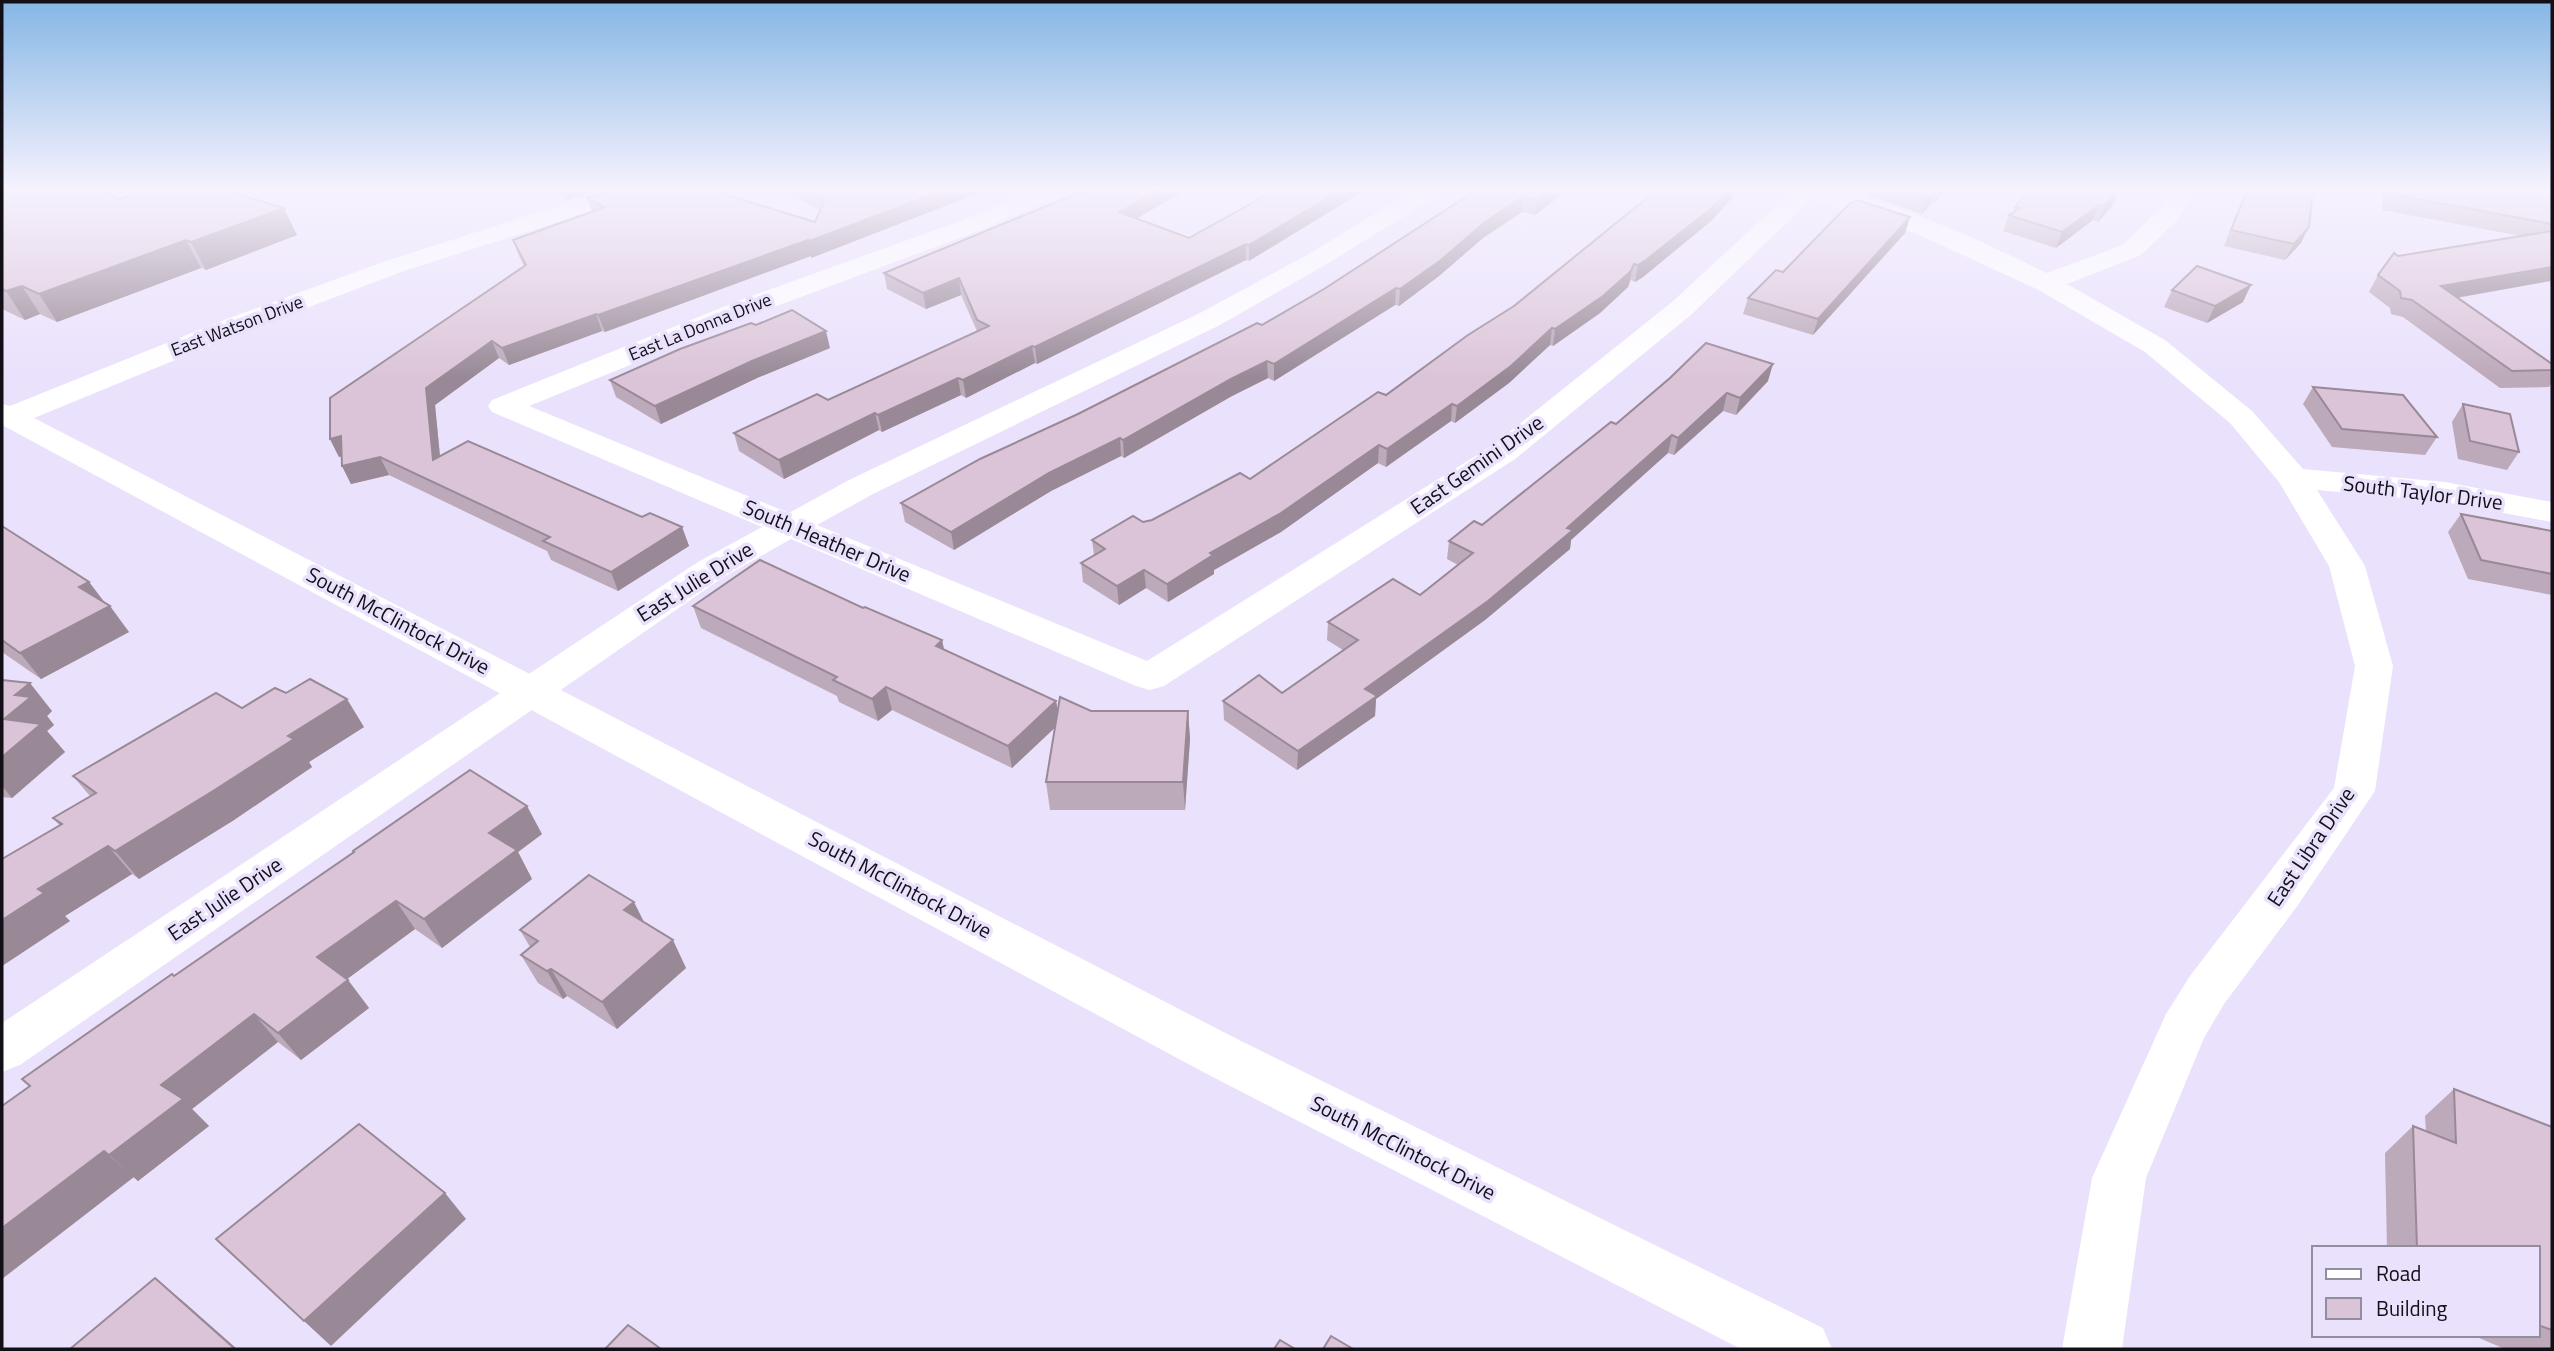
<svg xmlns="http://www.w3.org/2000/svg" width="2554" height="1351" viewBox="0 0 2554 1351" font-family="'Titillium Web',sans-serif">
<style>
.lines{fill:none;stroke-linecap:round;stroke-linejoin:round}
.street{fill:#fff;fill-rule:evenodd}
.secondary{fill:#fff;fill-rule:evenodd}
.wall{fill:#bca9b9}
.shaded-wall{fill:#998996}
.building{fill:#dbc4d7;stroke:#998996;stroke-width:2}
.labels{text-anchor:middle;stroke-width:7;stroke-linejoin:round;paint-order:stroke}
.far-street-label{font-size:18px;fill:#120f17;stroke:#eae1fc}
.street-label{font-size:21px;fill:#120f17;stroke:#eae1fc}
</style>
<rect width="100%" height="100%" fill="#eae1fc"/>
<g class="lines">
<!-- street -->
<path class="street" d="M1034,189H1066L1062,194L981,230L763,311L529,406L789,513L849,480L1198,314L1307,255L1415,189H1444L1440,194L1325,265L1218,326L873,494L817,525L1147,661L1493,445L1672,302L1791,192L1788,189C1802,189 1818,187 1831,190C1904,204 1981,241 2047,273L2123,245L2157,212L2171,189H2195L2176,221L2141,255L2067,284L2165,340L2252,411L2303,469L2445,482L2552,502V522L2445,502L2317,490L2365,566L2393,666L2375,791L2298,905L2224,1004L2204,1038L2146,1178L2122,1349H2062L2092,1178L2166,1014L2190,976L2334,788L2355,666L2329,566L2279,482L2230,423L2145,352L2037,289L1917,234L1811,199L1692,314L1515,459L1164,686L1150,690L1136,686L791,539L722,578L20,1065L2,1072V1023L698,562L762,527L492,412L488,406L492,400L743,299L963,220Z"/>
<!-- secondary -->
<polygon class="secondary" points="611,189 648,189 644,194 401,272 241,333 34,418 1241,1041 1823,1328 1832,1349 1741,1349 1205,1073 2,425 2,404 10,406 221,321 383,262"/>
</g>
<!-- wall -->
<g class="wall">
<polygon points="2,189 120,199 297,235 206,270 201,268 57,322 40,314 25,320 2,309"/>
<polygon points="546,189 602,189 567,200"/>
<polygon points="777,189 989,189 811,258 811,256 605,332 602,331 509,365 499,358 435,405 440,456 642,517 682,527 689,546 618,591 551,560 547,551 389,475 351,484 342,466 341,456 339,457 330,439 524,266 519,256 513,240 592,212 587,198 815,222 820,210"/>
<polygon points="1095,189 1188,189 1136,218 1189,238 1277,189 1249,261 1246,260 1037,364 1035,363 966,398 961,395 882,432 879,430 784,479 739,451 734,433 828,400 977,331 961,295 926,309 887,289 884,273 1083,195"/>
<polygon points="1478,189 1569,189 1535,215 1522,212 1483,238 1439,276 1399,306 1395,305 1274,381 1268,378 1232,396 1124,458 1121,456 1051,491 954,550 905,522 901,503 1078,414 1262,325 1324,289"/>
<polygon points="1871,189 1945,189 1934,204 1931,204 1922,214 1869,196"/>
<polygon points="2246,189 2320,189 2315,197 2312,197 2301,243 2285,260 2224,246"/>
<polygon points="2383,189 2536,189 2552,192 2552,295 2550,281 2457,298 2552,364 2552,382 2549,387 2500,388 2403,317 2391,314 2390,308 2369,292 2378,275 2398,256 2521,236 2382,210"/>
<polygon points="1733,197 1711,221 1643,277 1635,282 1631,280 1628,287 1600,313 1553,346 1550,345 1509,383 1455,423 1451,421 1386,467 1378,463 1281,532 1214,570 1214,574 1168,602 1146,588 1119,605 1083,582 1081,563 1094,555 1092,540 1152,520 1250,479 1386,395"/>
<polygon points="2113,205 2098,222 2093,220 2056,248 2003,231 2009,215 2013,213 2015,207"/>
<polygon points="1910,217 1905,233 1813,335 1743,314 1748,298 1783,272"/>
<polygon points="2172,290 2243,302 2207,323 2164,307"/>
<polygon points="756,325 830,348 757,378 661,424 616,397 610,380"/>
<polygon points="1768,381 1736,415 1723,411 1674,455 1668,453 1571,540 1570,549 1485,620 1376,699 1375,716 1297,770 1224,720 1223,701 1282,693 1343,650 1327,640 1328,622 1420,595 1458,565 1447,559 1449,541 1482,525 1616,424"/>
<polygon points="2313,387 2437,437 2425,455 2332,447 2303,404"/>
<polygon points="2463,404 2519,452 2507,470 2458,459 2452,422"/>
<polygon points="2461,514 2552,531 2552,595 2468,579 2448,532"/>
<polygon points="2,526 89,582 105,603 129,632 41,679 2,652"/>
<polygon points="693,606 863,608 942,640 944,650 1056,701 1058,712 1188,711 1190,739 1185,810 1050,810 1046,782 1055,727 1012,768 892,710 878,721 839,702 837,696 701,628"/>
<polygon points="2,680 52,711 47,716 54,725 47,731 65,752 12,798 2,797"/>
<polygon points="286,693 364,727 309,762 312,767 234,820 139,879 132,874 65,916 70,921 2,966 2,859 60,826 53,818 90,796 73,776 242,708"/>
<polygon points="542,834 518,852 532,879 442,948 415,929 347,979 369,1008 301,1060 278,1042 192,1109 209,1126 138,1181 30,1086 174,976 354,852 353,851"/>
<polygon points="644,922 686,968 617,1029 567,996 563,999 538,983 521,955 530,947 520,930"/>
<polygon points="2454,1089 2552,1127 2552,1349 2505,1349 2472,1335 2538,1335 2538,1248 2387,1248 2385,1153 2413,1126 2426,1131 2425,1116"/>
</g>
<!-- shaded-wall -->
<g class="shaded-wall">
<polygon points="564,189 602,189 567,200"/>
<polygon points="946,189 989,189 811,258 811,256 605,332 598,315"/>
<polygon points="1160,189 1188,189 1120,228 1119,212"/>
<polygon points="1343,189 1367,189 1249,261 1249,245"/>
<polygon points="1551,189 1569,189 1535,215 1537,200"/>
<polygon points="1730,189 1735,189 1733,197 1711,221 1643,277 1635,282 1638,265"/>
<polygon points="1936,189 1931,204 1922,214 1927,199"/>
<polygon points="1939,189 1945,189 1934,204"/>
<polygon points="2120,189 2113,205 2098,222 2104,206"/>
<polygon points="1523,196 1522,212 1483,238 1439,276 1399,306 1400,289 1485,222"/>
<polygon points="2099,205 2093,220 2056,248 2062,232"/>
<polygon points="284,208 297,235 206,270 191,242"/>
<polygon points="1910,217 1905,233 1813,335 1818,319"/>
<polygon points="2309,227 2301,243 2285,260 2294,244"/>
<polygon points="186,240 201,268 57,322 39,294"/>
<polygon points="1246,244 1246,260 1037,364 1035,347"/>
<polygon points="1634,264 1628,287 1600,313 1553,346 1555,329"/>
<polygon points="2552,267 2552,278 2550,281 2431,302 2441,286"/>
<polygon points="959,278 961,295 926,309 923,293"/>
<polygon points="2251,285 2243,302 2207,323 2215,306"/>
<polygon points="22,286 40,314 25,320 6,291"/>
<polygon points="1396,288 1395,305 1274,381 1274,364"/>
<polygon points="596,314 602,331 509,365 502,348"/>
<polygon points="1552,328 1550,345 1509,383 1455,423 1457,406"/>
<polygon points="826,331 830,348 757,378 661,424 655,406 752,361"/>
<polygon points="492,341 499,358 435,405 442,478 433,460 426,388"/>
<polygon points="1032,346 1035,363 966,398 963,380"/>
<polygon points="1267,361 1268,378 1232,396 1124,458 1123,440 1231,379"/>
<polygon points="1773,364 1768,381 1736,415 1740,398"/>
<polygon points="958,378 961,395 882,432 878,415"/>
<polygon points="1727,393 1723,411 1674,455 1678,438"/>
<polygon points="1452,404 1451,421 1386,467 1387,449"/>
<polygon points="875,413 879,430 784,479 779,460"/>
<polygon points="1672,435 1668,453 1571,540 1570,549 1485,620 1376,699 1375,716 1297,770 1298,751 1365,689 1567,528"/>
<polygon points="341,436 350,454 339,457 330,439"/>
<polygon points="1120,438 1121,456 1051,491 954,550 951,532 1049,473"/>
<polygon points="1379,445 1378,463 1281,532 1214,570 1214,574 1168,602 1167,584 1210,553"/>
<polygon points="380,457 389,475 351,484 342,466"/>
<polygon points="682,527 689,546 618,591 611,572"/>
<polygon points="1144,570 1146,588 1119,605 1117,586"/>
<polygon points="89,582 108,607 110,606 129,632 41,679 20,653 79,587"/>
<polygon points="942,640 947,663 936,646"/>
<polygon points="30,683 52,711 47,716 54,725 47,731 65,752 12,798 2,786 2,757 4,719 15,695"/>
<polygon points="886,687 892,710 878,721 872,699"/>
<polygon points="347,699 364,727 309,762 312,767 234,820 139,879 115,851 288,736"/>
<polygon points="1056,701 1060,723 1012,768 1008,746"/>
<polygon points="1188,711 1190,739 1185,810 1183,782"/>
<polygon points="527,806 542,834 518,852 532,879 442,948 424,919 489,833"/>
<polygon points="108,846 132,874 65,916 70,921 2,966 2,920 38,889"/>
<polygon points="396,901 415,929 339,985 317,957"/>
<polygon points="634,902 648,930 624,910"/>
<polygon points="673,940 686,968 617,1029 602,1002"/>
<polygon points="551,969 567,996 563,999 547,971"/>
<polygon points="348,980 369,1008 301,1060 278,1033"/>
<polygon points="254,1014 278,1042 192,1109 209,1126 138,1181 109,1155 161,1085"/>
<polygon points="104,1151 134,1177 2,1279 2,1228"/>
<polygon points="445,1193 466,1219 331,1346 304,1321"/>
<polygon points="155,1278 185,1303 237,1349 235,1349"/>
</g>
<!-- building -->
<g class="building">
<polygon points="2,189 96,189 120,199 147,189 220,189 284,208 191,242 186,240 39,294 22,286 6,291 2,289"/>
<polygon points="615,189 707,189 815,222 825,199 805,189 946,189 807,242 808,240 598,315 596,314 502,348 492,341 426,388 433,460 468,441 642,517 650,513 682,527 611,572 543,541 550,537 380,457 342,466 341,436 330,439 330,398 526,265 513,240 605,207 587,198"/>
<polygon points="1095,189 1160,189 1119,212 1189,238 1277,189 1343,189 1249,245 1246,244 1035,347 1032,346 963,380 958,378 878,415 875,413 779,460 734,433 817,394 828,400 989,326 977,320 959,278 923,293 884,273 1078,193 1083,195"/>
<polygon points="1478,189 1551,189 1537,200 1523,196 1485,222 1441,260 1400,289 1396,288 1274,364 1267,361 1231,379 1123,440 1120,438 1049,473 951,532 901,503 980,459 1078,414 1257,323 1262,325 1324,289"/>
<polygon points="1658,189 1730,189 1714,206 1646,260 1638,265 1634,264 1631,271 1603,296 1555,329 1552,328 1511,366 1457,406 1452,404 1387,449 1379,445 1281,513 1210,553 1213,555 1167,584 1144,570 1117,586 1081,563 1105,549 1092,540 1133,516 1143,522 1152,520 1240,473 1250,479 1378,392 1386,395 1468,335 1514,306"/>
<polygon points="1897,189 1935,189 1927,199"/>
<polygon points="2029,189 2120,189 2104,206 2099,205 2062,232 2009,215 2020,208 2015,207"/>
<polygon points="2248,189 2313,189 2309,227 2294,244 2231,230"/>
<polygon points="2391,189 2536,189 2552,192 2552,224 2391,194"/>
<polygon points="1857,200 1910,217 1818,319 1748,298 1776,270 1783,272 1849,204"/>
<polygon points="2552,231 2552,267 2441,286 2552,364 2552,370 2512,371 2412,300 2401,298 2400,291 2378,275 2394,253 2398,256"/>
<polygon points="2197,266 2251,285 2215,306 2172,290"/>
<polygon points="792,310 826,331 752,361 655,406 610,380 680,349 751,323 756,325"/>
<polygon points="1706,343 1773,364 1740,398 1727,393 1678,438 1672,435 1567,528 1573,530 1488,601 1365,689 1377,696 1298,751 1223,701 1259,675 1282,693 1358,640 1328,622 1393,579 1420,595 1473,553 1449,541 1474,521 1482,525 1611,422 1616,424 1670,378"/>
<polygon points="2313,387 2403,395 2437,437 2342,429"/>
<polygon points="2463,404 2510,414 2519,452 2470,441"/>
<polygon points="2461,514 2552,531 2552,574 2481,560"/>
<polygon points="2,526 89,582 79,587 110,606 20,653 2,640"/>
<polygon points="760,560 863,608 865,607 942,640 936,646 1056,701 1008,746 886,687 872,699 833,680 837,677 693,606"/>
<polygon points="310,679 347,699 288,736 294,739 213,791 115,851 108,846 38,889 44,893 2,920 2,859 62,824 53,818 96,793 73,776 216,693 242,708 275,688 286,693"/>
<polygon points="2,680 30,683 15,695 31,697 4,719 41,724 2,757"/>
<polygon points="1060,697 1091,711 1188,711 1183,782 1046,782"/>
<polygon points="470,770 527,806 489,833 517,850 424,919 396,901 317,957 348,980 278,1033 254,1014 161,1085 183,1099 109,1155 104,1151 2,1228 2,1106 30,1086 22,1079 172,974 174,976 354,852 353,851"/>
<polygon points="589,875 634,902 624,910 673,940 602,1002 551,969 547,971 521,955 538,941 520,930"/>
<polygon points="2454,1089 2552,1127 2552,1330 2538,1325 2538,1248 2417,1248 2413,1126 2456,1143"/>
<polygon points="359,1124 445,1193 304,1321 216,1239"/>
<polygon points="155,1278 235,1349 70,1349"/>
<polygon points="628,1325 661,1349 605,1349"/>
<polygon points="1331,1336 1353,1349 1323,1349"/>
<polygon points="1280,1340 1295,1349 1274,1349"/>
</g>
<!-- sky -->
<linearGradient id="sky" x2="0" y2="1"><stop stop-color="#85b6e5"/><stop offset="0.5" stop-color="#f6f2fe"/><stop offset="1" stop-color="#f6f2fe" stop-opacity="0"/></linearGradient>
<rect width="2554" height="378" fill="url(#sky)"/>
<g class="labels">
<!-- far-street labels -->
<g class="far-street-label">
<text transform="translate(237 326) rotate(-21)" y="6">East Watson Drive</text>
<text transform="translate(700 327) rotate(-22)" y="6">East La Donna Drive</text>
</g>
<!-- street labels -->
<g class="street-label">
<text transform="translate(1477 465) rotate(-35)" y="7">East Gemini Drive</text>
<text transform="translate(2423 493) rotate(7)" y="7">South Taylor Drive</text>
<text transform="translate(827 541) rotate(23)" y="7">South Heather Drive</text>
<text transform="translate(695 582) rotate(-32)" y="7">East Julie Drive</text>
<text transform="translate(398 621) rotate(28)" y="7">South McClintock Drive</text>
<text transform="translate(2311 847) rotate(-56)" y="7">East Libra Drive</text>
<text transform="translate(900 885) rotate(28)" y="7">South McClintock Drive</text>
<text transform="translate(225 899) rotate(-34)" y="7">East Julie Drive</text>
<text transform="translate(1403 1148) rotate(27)" y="7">South McClintock Drive</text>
</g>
</g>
<!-- border -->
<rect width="2554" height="1351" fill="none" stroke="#120f17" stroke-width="7"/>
<!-- legend -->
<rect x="2312" y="1246" width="228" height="91" fill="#eae1fc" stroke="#948da0" stroke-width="2"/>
<rect x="2326" y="1269" width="35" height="10" fill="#ffffff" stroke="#948da0" stroke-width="2"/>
<text x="2376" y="1281" font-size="21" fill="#120f17">Road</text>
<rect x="2326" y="1298" width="35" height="21" fill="#dbc4d7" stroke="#948da0" stroke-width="2"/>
<text x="2376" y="1316" font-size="21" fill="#120f17">Building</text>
</svg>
